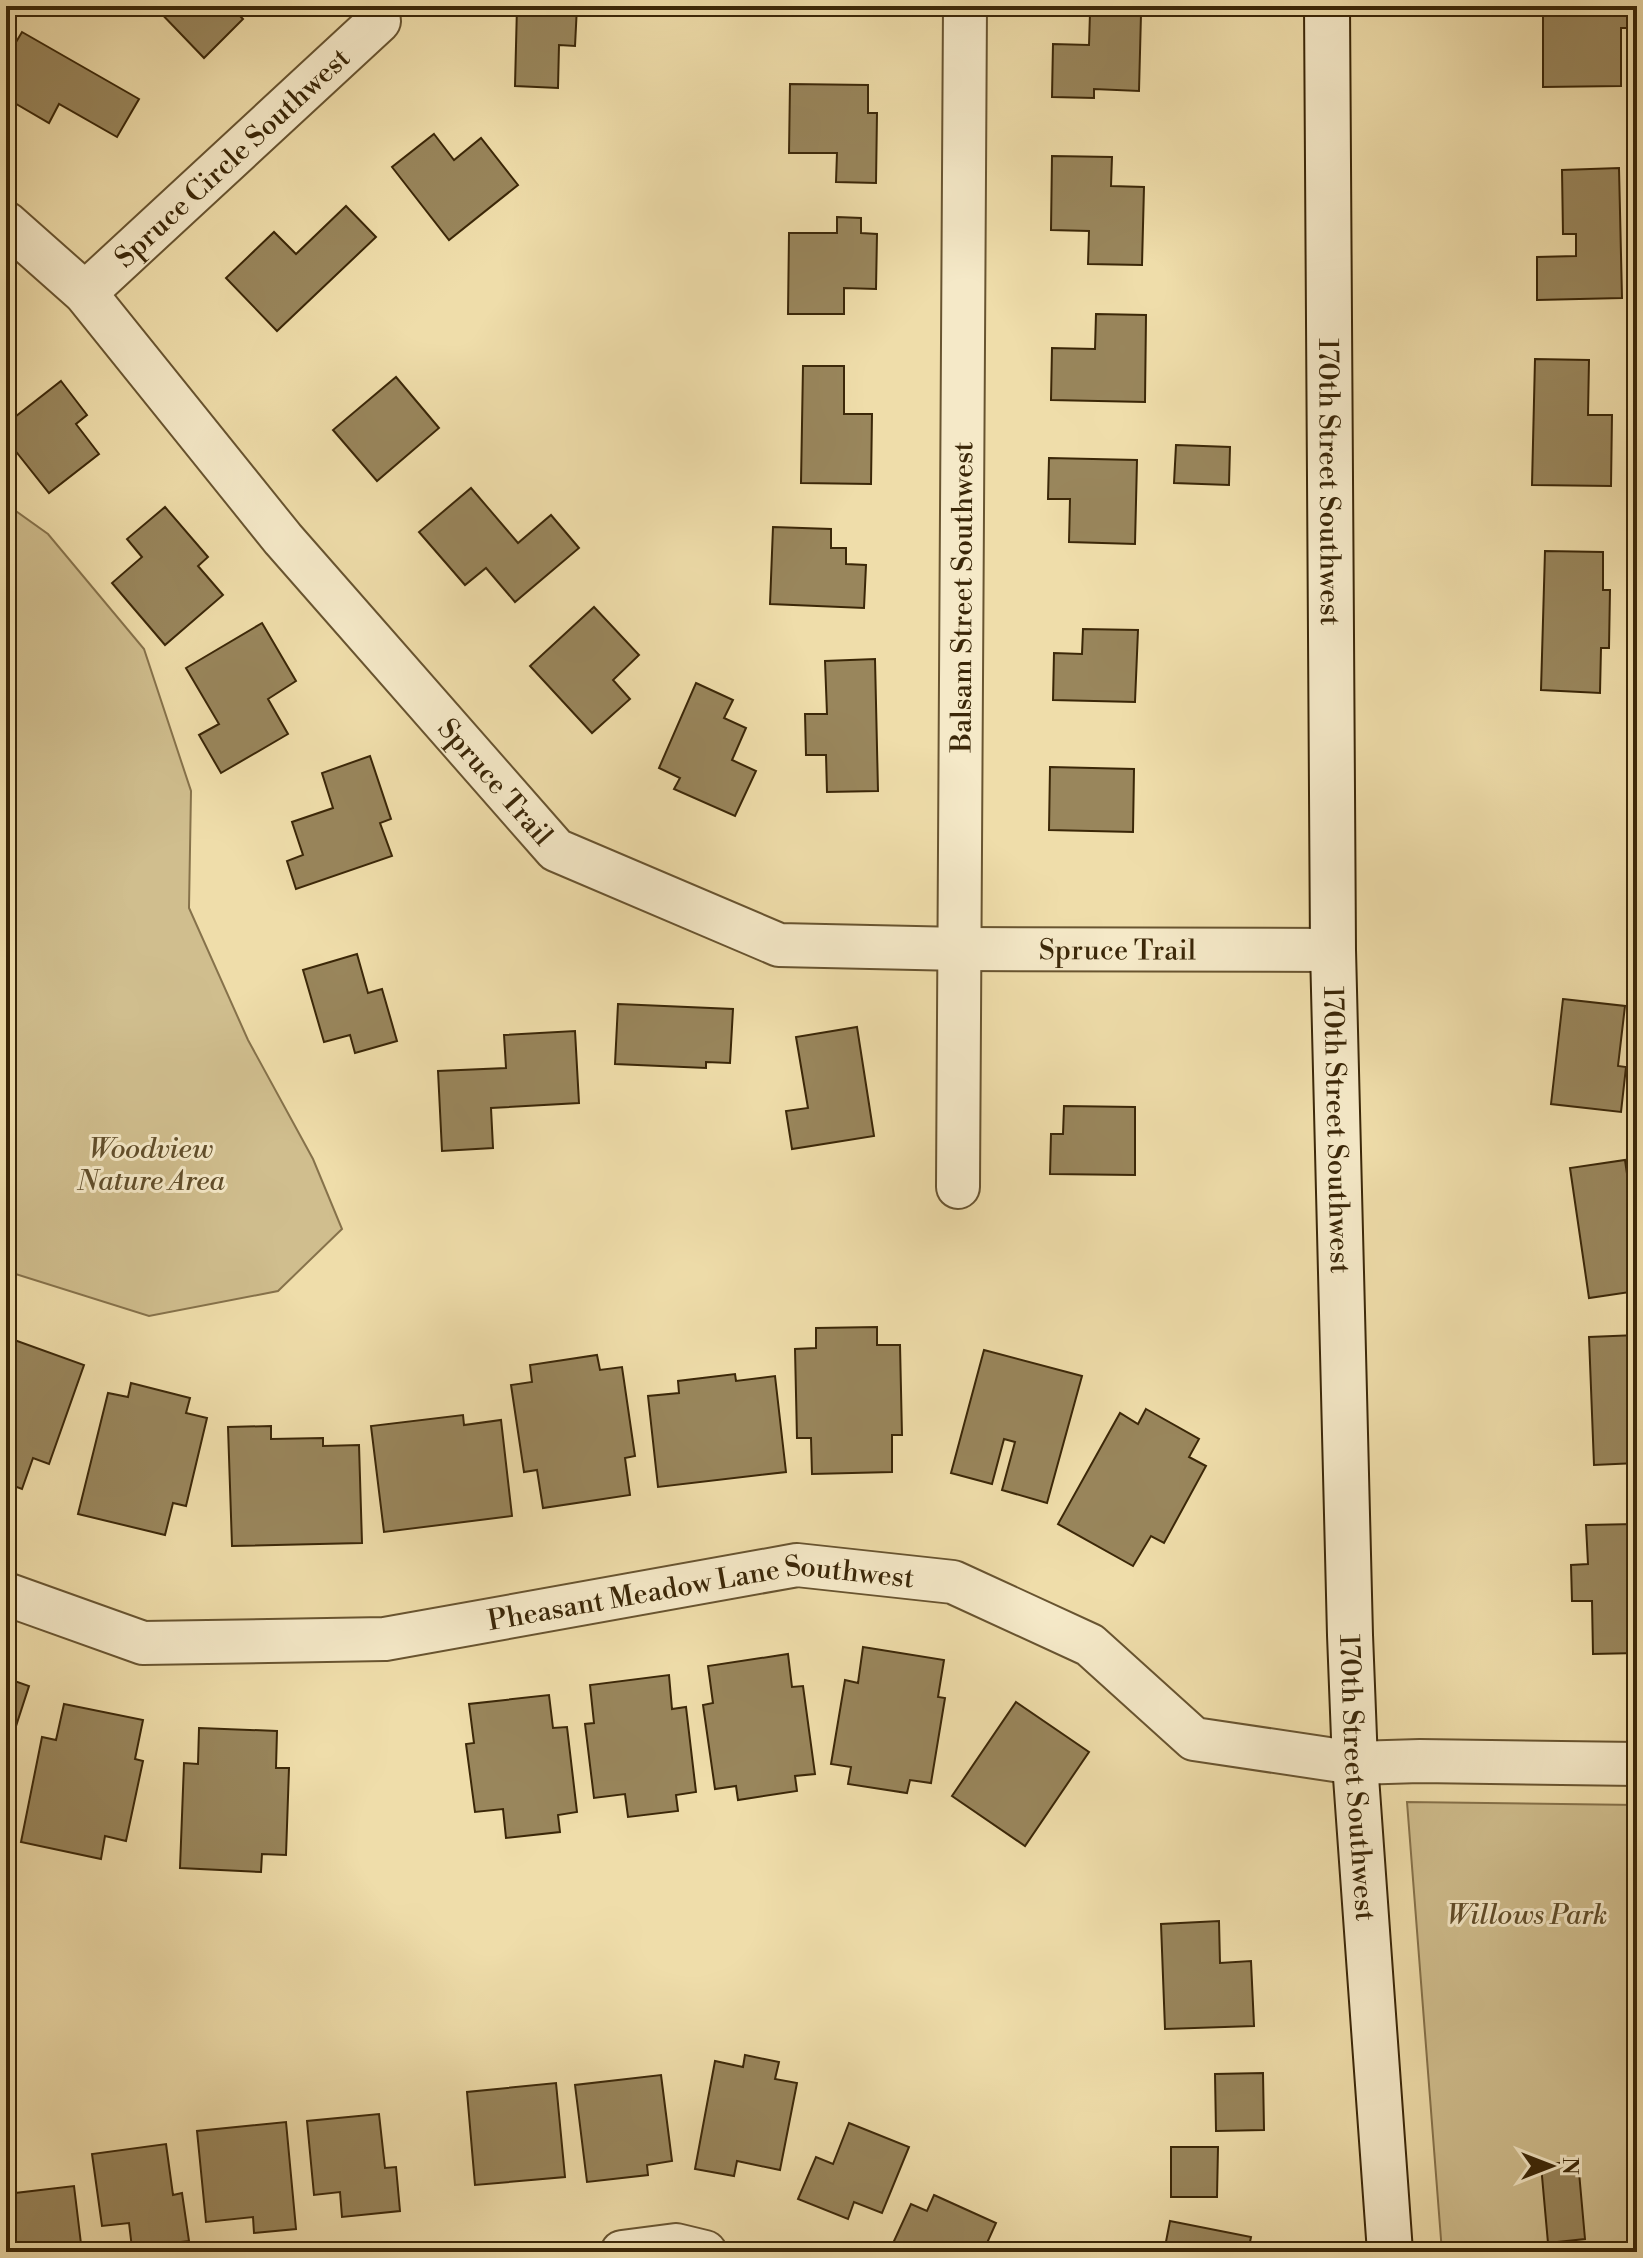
<svg xmlns="http://www.w3.org/2000/svg" width="1643" height="2258" viewBox="0 0 1643 2258" font-family="'Libre Bodoni',serif">
<style>
.green{fill:#d0be8e;stroke:#86724b;stroke-width:2}
.building{fill:#99865c;stroke:#3b2708;stroke-width:2}
.lines{fill:none;stroke-linecap:round;stroke-linejoin:round}
.street-casing{stroke:#685430;stroke-width:46}
.secondary-casing{stroke:#3b2708;stroke-width:48}
.street{stroke:#f5e9c8;stroke-width:42}
.secondary{stroke:#f5e9c8;stroke-width:44}
.labels{text-anchor:middle;stroke-width:6;stroke-linejoin:round;paint-order:stroke}
.street-label{font-size:28px;fill:#3b2708;stroke:#f5e9c8}
.park-label{font-size:28px;font-style:italic;fill:#604d2a;stroke:#f5e9c8}
</style>
<rect width="100%" height="100%" fill="#efddaa"/>
<filter id="stains"><feTurbulence type="fractalNoise" baseFrequency=".0025" numOctaves="4"/><feColorMatrix values="0 0 0 0 .2 0 0 0 0 .09 0 0 0 0 .02 0 0 0 .5 -.17"/></filter>
<radialGradient id="worn" r=".72"><stop offset=".6" stop-color="#630" stop-opacity="0"/><stop offset="1" stop-color="#630" stop-opacity=".3"/></radialGradient>
<!-- green -->
<g class="green">
<polygon points="6,504 48,534 144,649 191,791 189,908 248,1040 313,1159 342,1229 278,1291 149,1316 6,1271"/>
<polygon points="1407,1802 1637,1805 1637,2252 1442,2252"/>
</g>
<!-- building -->
<g class="building">
<polygon points="154,6 230,6 243,19 204,58"/>
<polygon points="517,6 577,6 575,46 559,45 558,88 515,86"/>
<polygon points="1543,6 1636,6 1636,28 1621,28 1621,86 1543,87"/>
<polygon points="1090,13 1141,14 1139,91 1094,89 1094,98 1052,97 1053,44 1089,45"/>
<polygon points="22,32 139,99 117,137 59,104 49,123 6,98 6,59"/>
<polygon points="790,84 868,85 868,113 877,113 876,183 836,182 837,153 789,153"/>
<polygon points="434,134 454,160 481,138 518,185 449,240 392,167"/>
<polygon points="1052,156 1112,157 1111,186 1144,187 1142,265 1088,264 1089,231 1051,230"/>
<polygon points="1619,168 1622,298 1537,300 1537,257 1576,256 1576,234 1563,234 1562,170"/>
<polygon points="346,206 376,237 277,331 226,278 274,232 296,254"/>
<polygon points="837,217 861,218 861,233 877,234 876,289 844,288 844,314 788,314 789,233 837,233"/>
<polygon points="1096,314 1146,315 1145,402 1051,400 1052,348 1095,349"/>
<polygon points="1535,359 1589,360 1588,415 1612,415 1611,486 1532,485"/>
<polygon points="803,366 844,366 844,414 872,414 871,484 801,483"/>
<polygon points="396,377 439,428 377,481 333,430"/>
<polygon points="61,381 87,415 76,424 99,454 49,493 6,439 6,424"/>
<polygon points="1176,445 1230,447 1229,485 1174,483"/>
<polygon points="1049,458 1137,460 1135,544 1069,542 1070,499 1048,499"/>
<polygon points="471,488 518,543 551,515 579,548 515,602 486,568 465,585 419,532"/>
<polygon points="165,507 208,557 198,566 223,595 165,645 112,583 142,557 127,539"/>
<polygon points="773,527 831,529 831,548 846,548 846,564 866,565 864,608 770,604"/>
<polygon points="1545,551 1603,552 1603,590 1610,590 1609,648 1601,648 1600,693 1541,690"/>
<polygon points="594,607 639,655 613,680 630,699 592,733 530,666"/>
<polygon points="262,623 296,681 268,699 288,734 221,773 199,735 219,724 186,668"/>
<polygon points="1083,629 1138,630 1135,702 1053,700 1054,653 1082,654"/>
<polygon points="875,659 878,791 827,792 826,755 806,755 805,714 827,714 825,661"/>
<polygon points="696,683 733,700 724,718 746,728 732,760 756,771 735,816 674,789 680,778 659,768"/>
<polygon points="370,756 391,819 380,823 392,856 296,889 287,861 303,855 292,822 333,808 322,773"/>
<polygon points="1050,767 1134,769 1133,832 1049,830"/>
<polygon points="357,954 368,993 382,989 397,1041 355,1053 350,1035 324,1042 303,970"/>
<polygon points="1563,999 1625,1006 1618,1066 1626,1067 1621,1112 1551,1104"/>
<polygon points="618,1004 733,1009 730,1063 706,1062 706,1068 615,1064"/>
<polygon points="857,1027 874,1136 792,1149 786,1111 808,1108 796,1037"/>
<polygon points="575,1031 579,1103 491,1108 493,1148 442,1151 438,1071 506,1068 504,1035"/>
<polygon points="1064,1106 1135,1107 1135,1175 1050,1174 1051,1134 1063,1134"/>
<polygon points="1625,1160 1637,1242 1637,1291 1589,1298 1570,1168"/>
<polygon points="877,1327 877,1345 900,1345 902,1435 892,1435 892,1472 812,1474 811,1438 797,1438 795,1349 816,1348 816,1328"/>
<polygon points="1637,1335 1637,1463 1594,1465 1589,1337"/>
<polygon points="6,1337 84,1365 49,1464 33,1458 22,1489 6,1483"/>
<polygon points="984,1350 1082,1376 1047,1503 1002,1490 1015,1442 1004,1439 992,1484 951,1473"/>
<polygon points="597,1355 600,1370 622,1367 635,1456 625,1458 630,1495 543,1508 537,1470 524,1472 511,1385 532,1382 530,1365"/>
<polygon points="735,1374 736,1381 775,1376 786,1472 658,1487 648,1396 679,1393 678,1381"/>
<polygon points="131,1383 190,1398 186,1413 207,1418 186,1506 173,1503 165,1535 78,1514 108,1393 128,1397"/>
<polygon points="1146,1409 1199,1439 1189,1457 1206,1466 1164,1543 1151,1536 1133,1566 1058,1524 1120,1413 1138,1424"/>
<polygon points="463,1415 464,1425 501,1420 512,1516 384,1532 371,1426"/>
<polygon points="271,1426 271,1439 323,1438 323,1446 359,1445 362,1543 232,1546 228,1427"/>
<polygon points="1635,1524 1637,1653 1593,1654 1592,1601 1572,1601 1571,1565 1588,1564 1586,1525"/>
<polygon points="863,1647 944,1660 938,1697 945,1698 931,1783 910,1780 907,1793 848,1784 851,1767 831,1764 845,1680 858,1683"/>
<polygon points="788,1654 792,1687 803,1686 815,1774 795,1776 797,1791 738,1800 736,1786 715,1789 703,1705 713,1703 708,1666"/>
<polygon points="669,1675 672,1709 686,1707 696,1792 676,1795 678,1811 628,1817 625,1794 594,1798 585,1724 594,1723 590,1685"/>
<polygon points="6,1678 29,1686 6,1757"/>
<polygon points="549,1695 553,1728 567,1727 577,1812 558,1815 560,1832 506,1838 503,1809 475,1812 466,1744 474,1743 469,1704"/>
<polygon points="1016,1702 1089,1752 1025,1846 952,1796"/>
<polygon points="64,1704 143,1720 135,1759 143,1761 126,1841 105,1836 101,1859 21,1842 42,1737 56,1740"/>
<polygon points="199,1728 277,1731 276,1768 289,1768 286,1855 262,1854 261,1872 180,1868 184,1763 198,1764"/>
<polygon points="1219,1921 1220,1963 1251,1961 1254,2026 1165,2029 1161,1924"/>
<polygon points="745,2055 779,2062 775,2079 797,2083 780,2170 737,2161 734,2176 695,2169 715,2061 743,2067"/>
<polygon points="1263,2073 1264,2130 1216,2131 1215,2074"/>
<polygon points="661,2075 672,2161 647,2165 648,2175 587,2182 575,2085"/>
<polygon points="556,2083 565,2177 475,2185 467,2092"/>
<polygon points="379,2114 385,2168 396,2167 400,2211 342,2217 340,2192 314,2195 307,2121"/>
<polygon points="286,2122 296,2229 254,2233 253,2217 206,2222 197,2131"/>
<polygon points="849,2123 909,2147 882,2213 854,2202 848,2219 798,2199 816,2157 833,2164"/>
<polygon points="166,2144 173,2195 182,2193 189,2241 132,2248 129,2223 102,2226 92,2154"/>
<polygon points="1171,2147 1218,2147 1217,2197 1171,2197"/>
<polygon points="1578,2161 1585,2239 1548,2243 1541,2165"/>
<polygon points="74,2186 82,2252 6,2252 6,2242 12,2241 7,2194"/>
<polygon points="934,2195 996,2223 983,2252 889,2252 911,2204 927,2211"/>
<polygon points="1170,2221 1251,2237 1248,2252 1164,2252"/>
</g>
<g class="lines">
<defs>
<g id="street">
<path id="s1" d="M6,223L85,293L283,539L556,850L779,945L961,949L1333,950"/>
<path id="s2" d="M85,293L379,21"/>
<path id="s3" d="M958,1187L965,6"/>
<path id="s4" d="M6,1594L143,1643L385,1639L797,1565L953,1582L1090,1645L1194,1739L1355,1763L1420,1761L1637,1764"/>
<polyline points="622,2252 676,2245 705,2252"/>
</g>
<g id="secondary">
<path id="s5" d="M1327,6L1333,950L1350,1635L1355,1763L1390,2252"/>
</g>
</defs>
<!-- street casing -->
<use href="#street" class="street-casing"/>
<!-- secondary casing -->
<use href="#secondary" class="secondary-casing"/>
<!-- street -->
<use href="#street" class="street"/>
<!-- secondary -->
<use href="#secondary" class="secondary"/>
</g>
<g class="labels">
<!-- street labels -->
<g class="street-label">
<text dy="10" stroke="none"><textPath href="#s2" startOffset="200">Spruce Circle Southwest</textPath></text>
<text dy="10" stroke="none"><textPath href="#s5" startOffset="476">170th Street Southwest</textPath></text>
<text dy="10" stroke="none"><textPath href="#s3" startOffset="590">Balsam Street Southwest</textPath></text>
<text dy="10" stroke="none"><textPath href="#s1" startOffset="744">Spruce Trail</textPath></text>
<text dy="10" stroke="none"><textPath href="#s1" startOffset="1416">Spruce Trail</textPath></text>
<text dy="10" stroke="none"><textPath href="#s5" startOffset="1124">170th Street Southwest</textPath></text>
<text dy="10" stroke="none"><textPath href="#s4" startOffset="708">Pheasant Meadow Lane Southwest</textPath></text>
<text dy="10" stroke="none"><textPath href="#s5" startOffset="1772">170th Street Southwest</textPath></text>
</g>
<!-- park labels -->
<g class="park-label">
<text x="151" y="1158">Woodview<tspan x="151" dy="32">Nature Area</tspan></text>
<text x="1527" y="1924">Willows Park</text>
</g>
</g>
<!-- margin -->
<rect width="1643" height="2258" fill="none" stroke="#efddaa" stroke-width="32"/>
<rect x="8" y="8" width="1627" height="2242" fill="none" stroke="#3b2708" stroke-width="4"/>
<rect x="16" y="16" width="1611" height="2226" fill="none" stroke="#3b2708" stroke-width="2"/>
<!-- north arrow -->
<g transform="translate(1551 2166) rotate(90)" stroke="#f5e9c8" stroke-width="6" paint-order="stroke">
<path d="M0-6L14 30L0 20L-14 30Z" fill="#3b2708"/>
<text y="-12" font-size="22" font-weight="bold" text-anchor="middle" fill="#3b2708">N</text>
</g>
<rect width="100%" height="100%" filter="url(#stains)"/>
<rect width="100%" height="100%" fill="url(#worn)"/>
</svg>
